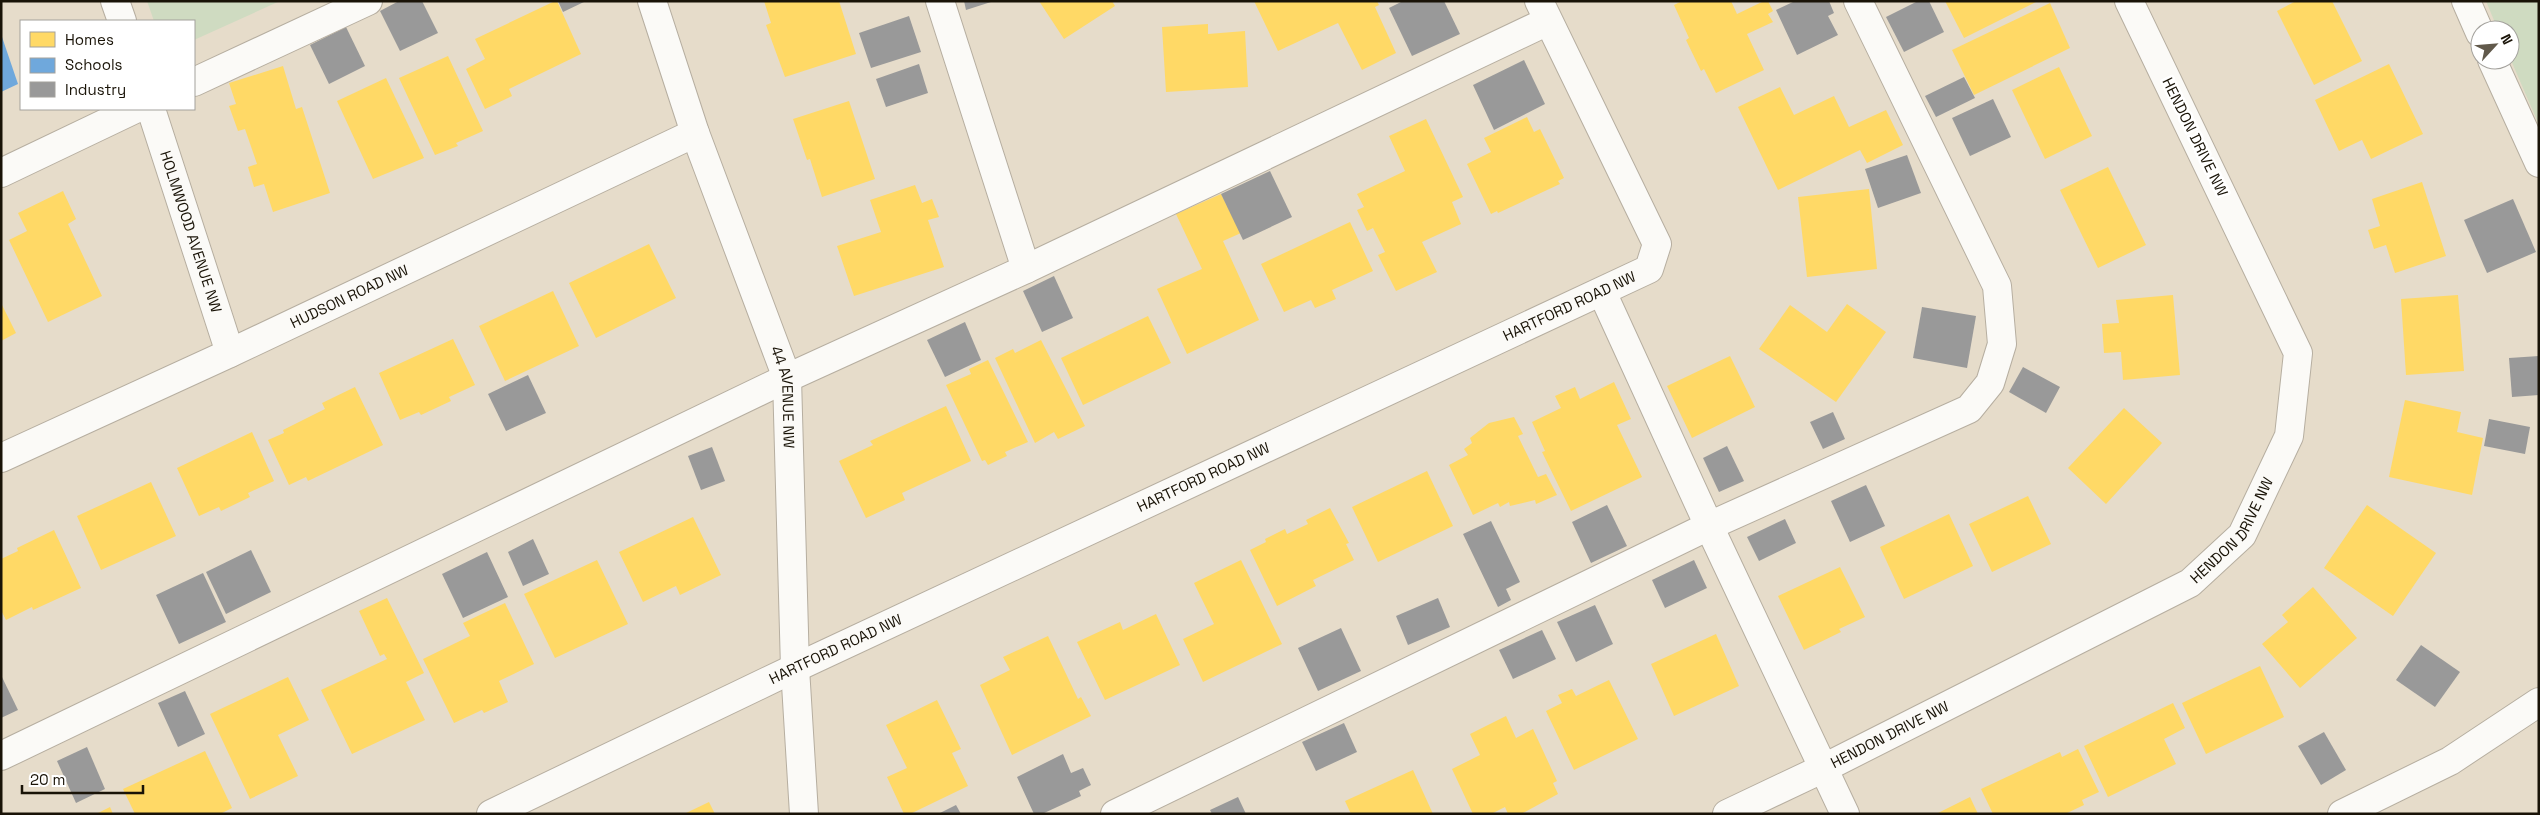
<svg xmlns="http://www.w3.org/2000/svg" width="2540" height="815" viewBox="0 0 2540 815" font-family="'Space Grotesk',sans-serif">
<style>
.green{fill:#cfdbc1}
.homes{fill:#ffd966}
.schools{fill:#6fa8dc}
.industry{fill:#999}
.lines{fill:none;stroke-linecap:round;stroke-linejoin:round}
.minor-casing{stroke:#b6aea0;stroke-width:30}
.minor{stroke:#fbfaf7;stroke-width:28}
.labels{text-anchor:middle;stroke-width:5;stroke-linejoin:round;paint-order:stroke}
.street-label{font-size:15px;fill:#191307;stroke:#fff}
</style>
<rect width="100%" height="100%" fill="#e6dcca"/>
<!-- green -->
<g class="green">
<polygon points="147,1 280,1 194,40 194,21 154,21"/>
<polygon points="2486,1 2539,1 2539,125 2510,58 2510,30 2498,30"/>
</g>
<!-- homes -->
<g class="homes">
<polygon points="555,1 557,1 581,54 509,89 512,96 485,109 466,69 485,59 475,39"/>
<polygon points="764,1 839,1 856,54 785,77 766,25 771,23"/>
<polygon points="1039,1 1112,1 1115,6 1064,39"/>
<polygon points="1254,1 1377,1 1379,5 1375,7 1396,53 1362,70 1338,23 1278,51"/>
<polygon points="1682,1 1731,1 1737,14 1764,1 1768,1 1773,11 1768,14 1773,22 1747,34 1764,70 1716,93 1704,69 1701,71 1686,40 1689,38 1674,5"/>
<polygon points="1945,1 2038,1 1964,38"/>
<polygon points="2296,1 2332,1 2362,61 2314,85 2277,11"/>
<polygon points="2050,3 2070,48 1974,95 1952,50"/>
<polygon points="1208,24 1208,34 1245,31 1248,87 1166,92 1162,27"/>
<polygon points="448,56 483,131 456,143 458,146 435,155 399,78"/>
<polygon points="2389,64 2423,134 2371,159 2362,140 2339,151 2315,100"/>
<polygon points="283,66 296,109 302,107 330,193 273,212 264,184 254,187 248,167 257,164 245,129 238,131 229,106 236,104 229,83"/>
<polygon points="2059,67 2092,136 2045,159 2012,90"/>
<polygon points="386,78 424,158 373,179 337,101"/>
<polygon points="1780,87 1794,115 1834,96 1849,127 1886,110 1903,145 1867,163 1860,150 1778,190 1738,107"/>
<polygon points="849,101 875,179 822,197 810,159 807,160 793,119"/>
<polygon points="1527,117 1534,132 1540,129 1564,178 1558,181 1560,184 1498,213 1497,211 1491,214 1467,164 1491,152 1484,138"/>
<polygon points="1426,119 1463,197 1452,202 1461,224 1422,242 1437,272 1396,291 1378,255 1385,252 1373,228 1367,231 1357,210 1364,207 1357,194 1405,171 1389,136"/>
<polygon points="2108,167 2146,245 2098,268 2060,190"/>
<polygon points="2422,182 2446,256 2395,273 2386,245 2374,249 2368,230 2380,226 2372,199"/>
<polygon points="915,185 922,203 932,199 939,217 928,220 944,267 854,296 837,246 881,232 870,200"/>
<polygon points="1869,189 1877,269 1807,277 1798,197"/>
<polygon points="63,191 76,219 68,224 102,296 48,322 9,240 27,231 18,213"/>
<polygon points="1221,194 1241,233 1223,241 1259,320 1187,354 1157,289 1202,269 1176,214"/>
<polygon points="1350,222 1373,271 1332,290 1336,299 1315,308 1311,300 1284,312 1261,264"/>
<polygon points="649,244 676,298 596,338 569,283"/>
<polygon points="553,291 579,346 505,381 479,326"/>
<polygon points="2173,295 2180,375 2123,380 2121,352 2104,353 2102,324 2119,323 2116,300"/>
<polygon points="2458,295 2464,371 2406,375 2401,299"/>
<polygon points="1,303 16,333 1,341"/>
<polygon points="1847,304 1886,332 1836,402 1759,349 1790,305 1827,332"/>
<polygon points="1148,316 1171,363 1083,405 1061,358"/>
<polygon points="453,339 475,385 449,397 451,401 421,415 419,412 400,420 379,373"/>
<polygon points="1041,340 1085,426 1058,439 1054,432 1035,443 995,358 1013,349 1015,353"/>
<polygon points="1730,356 1755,407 1692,438 1667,386"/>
<polygon points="988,360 1028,442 1005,452 1007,456 988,465 985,460 982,461 946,385 971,374 969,369"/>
<polygon points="1614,382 1631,419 1617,425 1642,477 1571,511 1542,452 1545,451 1532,422 1561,408 1555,396 1575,387 1580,399"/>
<polygon points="355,387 383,445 308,481 306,477 289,485 268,440 284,433 283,430 325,409 322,403"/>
<polygon points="2405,400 2461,412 2457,432 2483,438 2472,495 2389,477"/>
<polygon points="946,406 971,461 902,493 905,500 866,518 839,461 873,445 870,441"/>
<polygon points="2124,408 2162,443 2106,504 2068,468"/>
<polygon points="1514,417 1523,434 1518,436 1538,477 1546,474 1557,495 1536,504 1535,500 1510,506 1509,502 1500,507 1498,503 1473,515 1449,465 1468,455 1464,449 1472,443 1470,438 1489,423"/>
<polygon points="252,432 274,481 248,493 250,497 221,511 219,507 199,516 177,468"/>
<polygon points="1427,471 1453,526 1378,562 1352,507"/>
<polygon points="151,482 176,536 101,570 77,516"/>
<polygon points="2028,496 2051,544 1992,572 1969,524"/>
<polygon points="2367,505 2436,553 2393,616 2324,568"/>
<polygon points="1330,508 1349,543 1346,544 1354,560 1313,580 1316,586 1277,606 1250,550 1266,542 1265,539 1285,529 1287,534 1308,524 1306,520"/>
<polygon points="1949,514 1973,566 1904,599 1880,547"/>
<polygon points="693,517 721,575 680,595 676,586 643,602 619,552"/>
<polygon points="54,530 81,588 33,610 32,607 6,620 1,610 1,559 18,551 17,548"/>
<polygon points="597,560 628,624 555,658 524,594"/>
<polygon points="1241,560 1282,644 1203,682 1183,639 1214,624 1194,583"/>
<polygon points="1840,567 1865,617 1839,629 1841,632 1804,650 1778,596"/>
<polygon points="2313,587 2357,638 2300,688 2262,644 2288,622 2282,615"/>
<polygon points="387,598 424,673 406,682 425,720 352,754 321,690 387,659 384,654 380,656 359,611"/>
<polygon points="505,603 534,664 499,681 508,702 484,713 482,710 454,723 423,659 470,636 463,623"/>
<polygon points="1156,614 1180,665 1105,700 1077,642 1120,622 1123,630"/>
<polygon points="1716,634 1739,686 1674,716 1651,664"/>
<polygon points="1048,636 1078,699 1081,697 1091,716 1012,755 980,685 1010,670 1003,657"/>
<polygon points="2260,666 2284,717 2206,754 2182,703"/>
<polygon points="288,677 309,720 278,735 298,776 250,799 210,714"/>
<polygon points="1609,680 1638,739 1574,770 1546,711 1562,703 1558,695 1572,689 1576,696"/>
<polygon points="937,700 961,749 952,753 968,786 910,814 904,814 887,777 907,768 886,725"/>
<polygon points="2173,703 2185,728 2164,739 2176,764 2108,797 2084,746"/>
<polygon points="1506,716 1516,738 1533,729 1557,781 1553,783 1558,794 1521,814 1508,814 1505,807 1491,814 1473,814 1452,769 1480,755 1470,734"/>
<polygon points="2078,749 2099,792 2082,800 2084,805 2065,814 1993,814 1981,789 2060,752 2062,757"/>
<polygon points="205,751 232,808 220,814 135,814 123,789"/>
<polygon points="1413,770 1433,814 1351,814 1345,801"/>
<polygon points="1970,797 1978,814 1936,814"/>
<polygon points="709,802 715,814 684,814"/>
<polygon points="110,807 113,814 96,814"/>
</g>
<!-- schools -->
<polygon class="schools" points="1,34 18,84 1,92"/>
<!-- industry -->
<g class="industry">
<polygon points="399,1 422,1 438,33 400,51 380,11"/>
<polygon points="558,1 586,1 563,12"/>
<polygon points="964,1 991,1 991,2 966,10"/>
<polygon points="1403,1 1444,1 1460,34 1412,56 1389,8"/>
<polygon points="1795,1 1829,1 1834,13 1828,16 1838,35 1797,55 1776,10"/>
<polygon points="1918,1 1929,1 1944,32 1904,52 1886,17"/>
<polygon points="909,16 921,52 871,68 859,33"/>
<polygon points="346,27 365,66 329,84 310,45"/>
<polygon points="1524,60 1545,104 1494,130 1473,85"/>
<polygon points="919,64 928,93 886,107 876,79"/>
<polygon points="1964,77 1975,98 1936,117 1925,96"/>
<polygon points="1993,99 2011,137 1970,156 1952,118"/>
<polygon points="1907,155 1921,193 1878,208 1865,169"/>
<polygon points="1270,171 1292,217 1243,240 1221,194"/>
<polygon points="2513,199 2536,252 2487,273 2464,220"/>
<polygon points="1054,276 1073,318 1042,332 1023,291"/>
<polygon points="1922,307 1976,316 1967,368 1913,358"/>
<polygon points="965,322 981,360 945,377 927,340"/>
<polygon points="2539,356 2539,395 2512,397 2509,358"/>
<polygon points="2023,367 2060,387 2046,413 2009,392"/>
<polygon points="528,375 546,413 506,431 488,394"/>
<polygon points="1833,412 1845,439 1823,449 1810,422"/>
<polygon points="2489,419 2530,427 2525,454 2484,446"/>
<polygon points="1727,446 1744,481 1719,492 1703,458"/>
<polygon points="712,447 725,481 701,490 688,456"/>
<polygon points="1866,485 1885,526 1850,542 1831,501"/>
<polygon points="1607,505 1627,546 1591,563 1572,522"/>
<polygon points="1785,519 1796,543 1759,561 1747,537"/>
<polygon points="1491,521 1520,582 1506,589 1511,600 1498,607 1463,534"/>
<polygon points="533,539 549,574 523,586 508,552"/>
<polygon points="251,550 271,592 226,614 206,572"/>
<polygon points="487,552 508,597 463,618 442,574"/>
<polygon points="1694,560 1707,588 1665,608 1652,580"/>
<polygon points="203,573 226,622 179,644 156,595"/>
<polygon points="1438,598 1450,627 1408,645 1396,616"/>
<polygon points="1595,605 1613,644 1576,662 1557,622"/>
<polygon points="1341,628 1361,671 1318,691 1298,648"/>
<polygon points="1542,630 1556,659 1513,679 1499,650"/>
<polygon points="2421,645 2460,672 2435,707 2396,680"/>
<polygon points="1,675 18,710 1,718"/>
<polygon points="185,691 205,734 178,747 158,703"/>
<polygon points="1344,723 1357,752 1316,771 1302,742"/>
<polygon points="2324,732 2346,770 2321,785 2298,746"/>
<polygon points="87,747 105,789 76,803 57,761"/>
<polygon points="1063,754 1071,773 1083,768 1091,785 1079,791 1081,796 1042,814 1034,814 1017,777"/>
<polygon points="1238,797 1246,814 1212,814 1210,810"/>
<polygon points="956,805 961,814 938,814"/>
</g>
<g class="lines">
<defs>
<g id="minor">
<polyline points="115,1 122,21"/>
<path id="s1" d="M652,1L695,133L787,378L795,668L804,814"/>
<polyline points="940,1 1026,269"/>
<polyline points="2466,1 2480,33"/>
<polyline points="2492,60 2539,163"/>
<polyline points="194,82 368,1"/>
<path id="s2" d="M151,109L230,353"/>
<polyline points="1,173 135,109"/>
<polyline points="1602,292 1709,526 1845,814"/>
<path id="s3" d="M1,458L230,353L695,133"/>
<polyline points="1,756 787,378 1026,269 1548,21"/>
<path id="s4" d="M491,814L795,668L1649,269L1657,244L1539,1"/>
<polyline points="1115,814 1709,526 1969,409 1990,383 2002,344 1997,286 1858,1"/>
<path id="s5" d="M1727,814L1824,768L2190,583L2242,535L2289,436L2298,353L2129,1"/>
<polyline points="2342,814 2450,761 2539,702"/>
</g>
</defs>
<!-- minor casing -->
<use href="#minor" class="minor-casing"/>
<!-- minor -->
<use href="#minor" class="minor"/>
</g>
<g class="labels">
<!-- street labels -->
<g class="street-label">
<text transform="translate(2195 137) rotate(64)" y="5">HENDON DRIVE NW</text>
<text dy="5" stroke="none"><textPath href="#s2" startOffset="129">HOLMWOOD AVENUE NW</textPath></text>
<text dy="5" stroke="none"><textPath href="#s3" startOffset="384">HUDSON ROAD NW</textPath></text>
<text dy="5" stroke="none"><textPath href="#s4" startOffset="1192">HARTFORD ROAD NW</textPath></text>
<text dy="5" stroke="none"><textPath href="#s1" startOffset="419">44 AVENUE NW</textPath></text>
<text dy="5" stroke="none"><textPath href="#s4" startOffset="788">HARTFORD ROAD NW</textPath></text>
<text dy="5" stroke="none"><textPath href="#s5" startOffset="586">HENDON DRIVE NW</textPath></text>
<text dy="5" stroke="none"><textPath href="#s4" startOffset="382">HARTFORD ROAD NW</textPath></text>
<text dy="5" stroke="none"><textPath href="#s5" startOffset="181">HENDON DRIVE NW</textPath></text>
</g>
</g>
<!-- border -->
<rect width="2540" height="815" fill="none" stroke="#191307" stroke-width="5"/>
<!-- legend -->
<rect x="20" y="20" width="175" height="90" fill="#ffffff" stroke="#a3a19c"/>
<rect x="30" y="32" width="25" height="15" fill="#ffd966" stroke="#a3a19c"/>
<text x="65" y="45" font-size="15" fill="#191307">Homes</text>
<rect x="30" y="58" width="25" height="15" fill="#6fa8dc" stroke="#a3a19c"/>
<text x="65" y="70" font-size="15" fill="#191307">Schools</text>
<rect x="30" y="82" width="25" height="15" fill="#999999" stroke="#a3a19c"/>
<text x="65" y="95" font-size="15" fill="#191307">Industry</text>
<!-- north arrow -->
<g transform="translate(2495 45) rotate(64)"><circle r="24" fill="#ffffff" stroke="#a3a19c"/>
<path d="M0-4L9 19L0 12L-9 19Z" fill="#61594b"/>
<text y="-8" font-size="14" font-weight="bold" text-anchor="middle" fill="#191307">N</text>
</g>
<!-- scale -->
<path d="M22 785v8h121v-8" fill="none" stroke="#191307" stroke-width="2.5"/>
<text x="30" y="785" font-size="15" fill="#191307" stroke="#ffffff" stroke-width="4" paint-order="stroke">20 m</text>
</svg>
